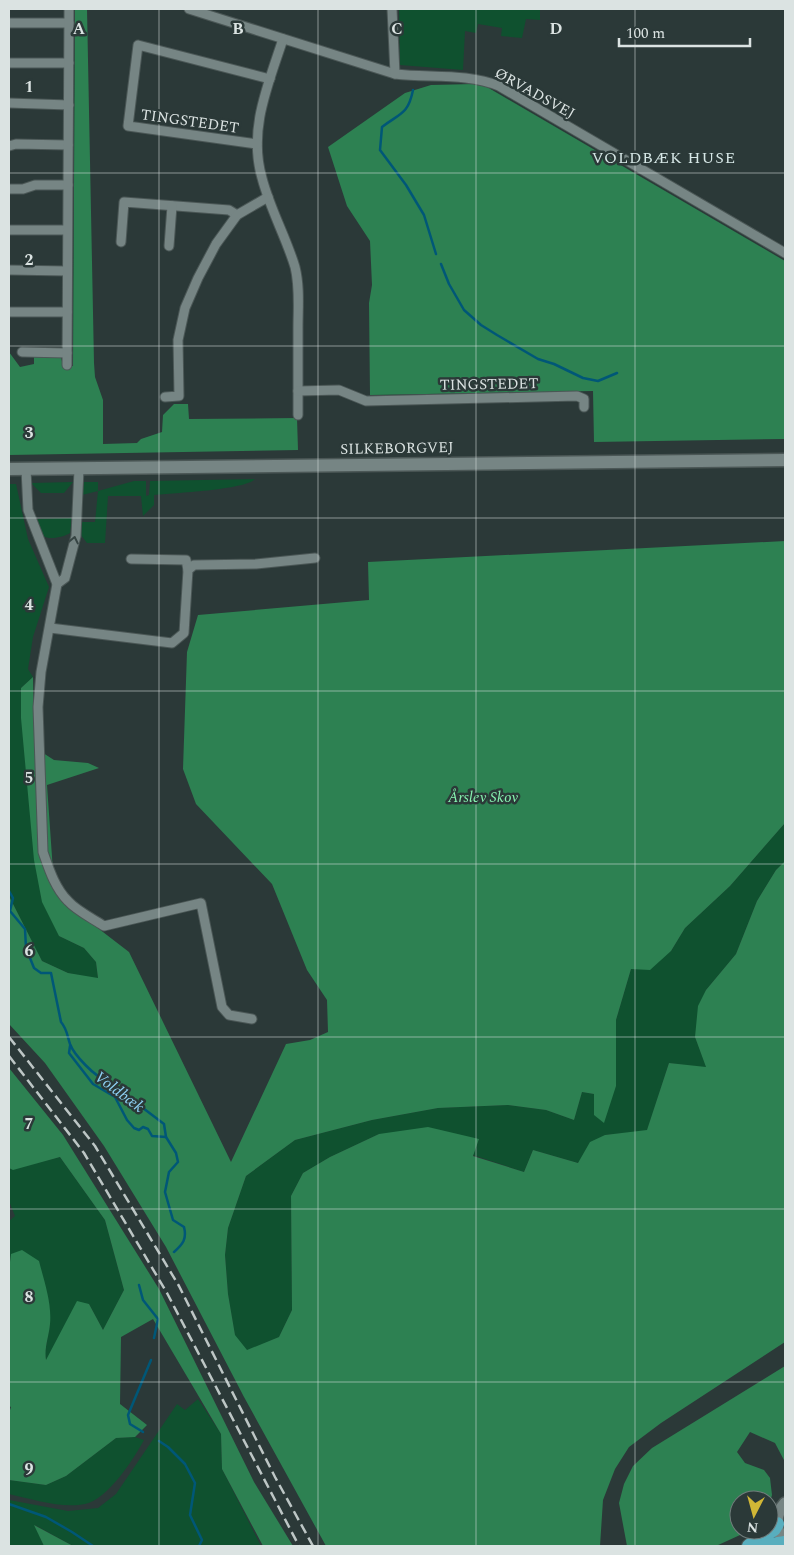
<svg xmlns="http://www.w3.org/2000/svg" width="794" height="1555" viewBox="0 0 794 1555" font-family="Spectral,serif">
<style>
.green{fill:#0f512f}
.forest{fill:#2d8152}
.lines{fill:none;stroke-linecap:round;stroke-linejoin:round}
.stream{stroke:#005777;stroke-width:2.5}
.minor-casing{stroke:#4b5756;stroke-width:11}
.tertiary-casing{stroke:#4b5756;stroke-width:14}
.secondary-casing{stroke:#4b5756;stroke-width:15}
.trunk-casing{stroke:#4b5756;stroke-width:16}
.minor{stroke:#768584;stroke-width:9}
.tertiary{stroke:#768584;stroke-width:11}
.secondary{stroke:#768584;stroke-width:12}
.trunk{stroke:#58aebe;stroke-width:14}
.rail{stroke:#bdc6c5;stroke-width:2.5;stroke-dasharray:10 5;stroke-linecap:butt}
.oneway{stroke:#364443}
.grid{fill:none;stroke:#dbe3e2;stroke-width:1;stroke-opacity:0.55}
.labels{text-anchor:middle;stroke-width:5;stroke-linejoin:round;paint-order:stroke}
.street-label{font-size:15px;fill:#dbe3e2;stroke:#2b3938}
.park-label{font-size:15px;font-style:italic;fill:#88f5b2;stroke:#2b3938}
.neighbourhood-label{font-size:16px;letter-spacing:1px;fill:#d6e7e6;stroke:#2b3938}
.water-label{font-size:16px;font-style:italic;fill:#8ed1f4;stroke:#2b3938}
.grid-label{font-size:16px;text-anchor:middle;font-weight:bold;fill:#dbe3e2;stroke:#2b3938;stroke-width:5;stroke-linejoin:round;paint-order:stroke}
</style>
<rect width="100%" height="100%" fill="#2b3938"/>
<!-- green -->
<g class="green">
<polygon points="399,9 540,9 540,20 526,19 522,38 501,36 502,28 478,24 476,33 465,31 463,70 400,65"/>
<path d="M255,479C245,490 173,493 154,495V505L143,516L141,496H108L105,543H87L80,534L82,522H95L98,491L82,495L84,482H98V491L134,481H146V496L149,495L150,481Z"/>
<polygon points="73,482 64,493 41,493 31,483"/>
<polygon points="9,484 16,484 28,539 49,587 33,637 28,669 33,677 21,688 59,936 84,948 96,962 98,979 68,973 42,961 9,896"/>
<path d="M72,518L70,533C64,537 48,541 42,535C38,531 38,524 37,519Z"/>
<polygon points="785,823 785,861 776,870 757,901 736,954 706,990 695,1037 707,1068 669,1063 647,1131 605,1135 578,1163 533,1150 524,1172 473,1155 479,1139 379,1134 330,1157 303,1173 291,1196 292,1310 279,1337 247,1351 235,1336 228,1294 225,1255 228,1228 246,1176 295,1140 372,1120 438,1108 508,1105 546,1110 574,1120 582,1092 594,1094 594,1115 616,1086 616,1020 631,969 671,951 685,928 730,886"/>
<polygon points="60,1157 105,1220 124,1290 103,1330 89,1304 46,1361 45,1353 50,1323 48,1298 11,1254 10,1264 9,1262 9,1221 15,1216 9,1201 9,1168 13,1169"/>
<polygon points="198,1399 221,1434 222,1469 261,1546 73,1546 35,1525 44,1546 9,1546 9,1500 68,1511 98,1508 116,1494 177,1404 185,1410"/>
<path d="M135,1437L144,1440C133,1460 108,1499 85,1504C63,1509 31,1499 9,1494V1480L46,1485L66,1476L116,1438Z"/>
</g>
<!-- forest -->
<g class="forest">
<polygon points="75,9 87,9 94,363 95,377 103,400 103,444 137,443 141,439 162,432 163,415 174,404 188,404 189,419 297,418 298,450 9,455 9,352 20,367 34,364 34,357 61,357 63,366 73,366"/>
<polygon points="474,84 487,87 785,261 785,439 594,442 593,391 370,395 369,303 372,285 370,241 347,206 328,147 405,93 431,85"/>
<polygon points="785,541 785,823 730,886 685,928 671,951 650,970 631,969 616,1020 616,1086 604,1123 594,1115 594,1094 582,1092 574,1120 546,1110 508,1105 438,1108 372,1120 295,1140 246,1176 228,1228 225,1255 228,1294 235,1335 247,1350 279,1337 292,1310 291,1196 303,1173 330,1157 379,1134 428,1127 479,1139 473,1156 524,1172 533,1150 578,1163 590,1142 605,1135 647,1130 669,1063 706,1067 695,1037 698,1006 706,990 736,954 757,901 776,870 785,861 785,1342 661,1423 629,1447 615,1469 603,1500 600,1546 326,1546 244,1397 166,1247 104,1146 45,1063 9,1024 9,896 42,961 68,973 98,978 96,962 84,948 59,936 42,902 34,860 21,718 21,688 33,677 34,727 40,751 54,760 88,763 99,768 47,785 53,871 73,909 129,952 231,1162 286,1044 310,1040 328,1032 327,1000 307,970 272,884 196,804 183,769 187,652 198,615 369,600 368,562"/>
<path d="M9,1068L63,1135L159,1289L254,1482L293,1546H263L222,1469L221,1434L153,1319L121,1337L120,1404L147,1425L135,1437L116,1438L66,1476L46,1485L9,1480V1413L11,1407L9,1406V1261L10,1262L11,1254L22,1250L39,1261C44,1281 52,1303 50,1324C49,1336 44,1348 46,1360L77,1301L89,1304L103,1330L124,1290L105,1220L60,1157L13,1170L9,1168Z"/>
<polygon points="785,1366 785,1462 775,1443 750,1432 737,1452 745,1463 764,1470 770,1478 772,1495 769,1505 769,1500 739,1500 739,1530 751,1530 716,1546 627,1546 619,1503 624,1484 633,1466 652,1448"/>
<polygon points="34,1525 73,1546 44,1546"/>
</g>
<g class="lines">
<!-- stream -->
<g class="stream">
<path d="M413,90C408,115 400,113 382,127L380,150L406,185L424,215L436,254"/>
<polyline points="441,264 449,284 464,310 481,325 497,335 538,359 554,364 583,378 598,381 617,373"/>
<path d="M9,891L13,898L10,911L25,929L26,948L34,968L41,973H51L61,1022C67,1029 67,1035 70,1044C74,1055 95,1077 106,1080L164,1124L166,1137L176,1153L178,1162L169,1172L165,1192L173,1220L184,1227C187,1239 183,1244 174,1252"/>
<polyline points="70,1046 69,1053 93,1084 115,1097 127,1120 134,1128 139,1130 143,1127 148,1129 152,1136 166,1137"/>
<polyline points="139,1285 143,1300 158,1319 154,1338"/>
<polyline points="143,1432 130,1424 128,1415 151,1360"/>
<polyline points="159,1441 168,1447 185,1464 195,1483 190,1515 202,1540 199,1546"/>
<polyline points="9,1504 46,1517 72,1532 93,1546"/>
</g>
<defs>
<g id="minor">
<path d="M189,9L395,74C430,78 467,73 499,86L785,253"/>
<polyline points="392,9 395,74"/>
<polyline points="9,23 69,23"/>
<path d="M283,39C268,85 248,130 262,178C270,209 286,237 295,267C300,287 298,308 298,328C298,357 298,386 298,415"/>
<polyline points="9,63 69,63"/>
<polyline points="9,103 69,105"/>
<polyline points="257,144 128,126 138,45 270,79"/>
<polyline points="9,146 16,144 68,145"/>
<polyline points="9,189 23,189 35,185 68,185"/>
<polyline points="9,230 67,230"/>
<polyline points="121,242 124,202 229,210 237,215"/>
<polyline points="169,246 172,206"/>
<polyline points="9,270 67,271"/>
<polyline points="9,312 67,312"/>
<polyline points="22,352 67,353"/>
<polyline points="67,365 69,9"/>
<polyline points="298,391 339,390 366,401 577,396 584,399 584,407"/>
<polyline points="165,397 179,396 178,340 185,308 198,278 216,244 237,215 268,197"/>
<path d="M26,469L28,510L57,584L41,672L38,707L43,852C49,869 55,888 68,901C77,911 92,918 104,926L201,903L222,1007L229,1015L252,1019"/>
<polyline points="131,559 186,560 188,570"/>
<polyline points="57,584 65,578 76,536 79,469"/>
<polyline points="50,628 172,643 184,633 188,570 194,565 256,564 315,558"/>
</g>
<path id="tertiary" d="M785,1503C774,1515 775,1530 785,1542"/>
<polyline id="secondary" points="9,469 785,460"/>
<g id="trunk">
<polyline points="749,1546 774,1529 777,1524"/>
<polyline points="765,1546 785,1543"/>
</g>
</defs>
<!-- minor casing -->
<use href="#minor" class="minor-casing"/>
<!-- tertiary casing -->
<use href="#tertiary" class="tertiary-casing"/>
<!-- secondary casing -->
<use href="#secondary" class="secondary-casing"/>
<!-- trunk casing -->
<use href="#trunk" class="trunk-casing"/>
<!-- minor -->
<use href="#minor" class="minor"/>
<!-- tertiary -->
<use href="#tertiary" class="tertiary"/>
<!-- secondary -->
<use href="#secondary" class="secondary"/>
<!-- trunk -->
<use href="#trunk" class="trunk"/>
<!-- rail -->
<g class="rail">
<polyline points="9,1037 95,1146 179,1286 275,1477 313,1546"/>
<polyline points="9,1056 84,1153 167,1293 299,1546"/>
</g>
</g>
<!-- one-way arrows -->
<defs><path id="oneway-chevron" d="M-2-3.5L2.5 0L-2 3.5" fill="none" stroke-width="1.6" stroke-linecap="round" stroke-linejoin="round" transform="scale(1.25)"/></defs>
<use class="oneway" href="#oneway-chevron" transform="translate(74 540) rotate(-78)"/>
<!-- grid -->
<path class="grid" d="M159,9V1546M318,9V1546M476,9V1546M635,9V1546M9,173H785M9,346H785M9,518H785M9,691H785M9,864H785M9,1037H785M9,1209H785M9,1382H785"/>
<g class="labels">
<!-- street labels -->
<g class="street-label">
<text transform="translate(535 93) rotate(29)" y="5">ØRVADSVEJ</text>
<text transform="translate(190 121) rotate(8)" y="5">TINGSTEDET</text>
<text transform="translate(489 384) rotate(-1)" y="5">TINGSTEDET</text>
<text transform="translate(397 448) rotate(-1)" y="5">SILKEBORGVEJ</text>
</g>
<!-- park labels -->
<g class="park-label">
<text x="483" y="802">Årslev Skov</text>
</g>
<!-- neighbourhood labels -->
<g class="neighbourhood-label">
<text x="664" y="163">VOLDBÆK HUSE</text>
</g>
<!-- water labels -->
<g class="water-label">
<text transform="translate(120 1091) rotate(37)" y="6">Voldbæk</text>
</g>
</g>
<g class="grid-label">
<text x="79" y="34">A</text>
<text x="238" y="34">B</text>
<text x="397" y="34">C</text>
<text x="556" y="34">D</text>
<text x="29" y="92">1</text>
<text x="29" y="265">2</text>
<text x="29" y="438">3</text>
<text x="29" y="610">4</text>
<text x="29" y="783">5</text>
<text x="29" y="956">6</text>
<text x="29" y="1129">7</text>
<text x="29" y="1302">8</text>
<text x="29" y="1474">9</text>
</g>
<!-- border -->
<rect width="794" height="1555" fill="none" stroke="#dbe3e2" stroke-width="20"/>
<!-- north arrow -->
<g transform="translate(754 1515) rotate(186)"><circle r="24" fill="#2b3938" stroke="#717d7c"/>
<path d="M0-4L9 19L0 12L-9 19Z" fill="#d1b736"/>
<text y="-8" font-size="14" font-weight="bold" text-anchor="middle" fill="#dbe3e2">N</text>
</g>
<!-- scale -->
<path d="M619 38v8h131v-8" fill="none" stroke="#dbe3e2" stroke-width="2.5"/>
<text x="626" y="38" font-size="15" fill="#dbe3e2" stroke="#2b3938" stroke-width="4" paint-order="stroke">100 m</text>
</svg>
